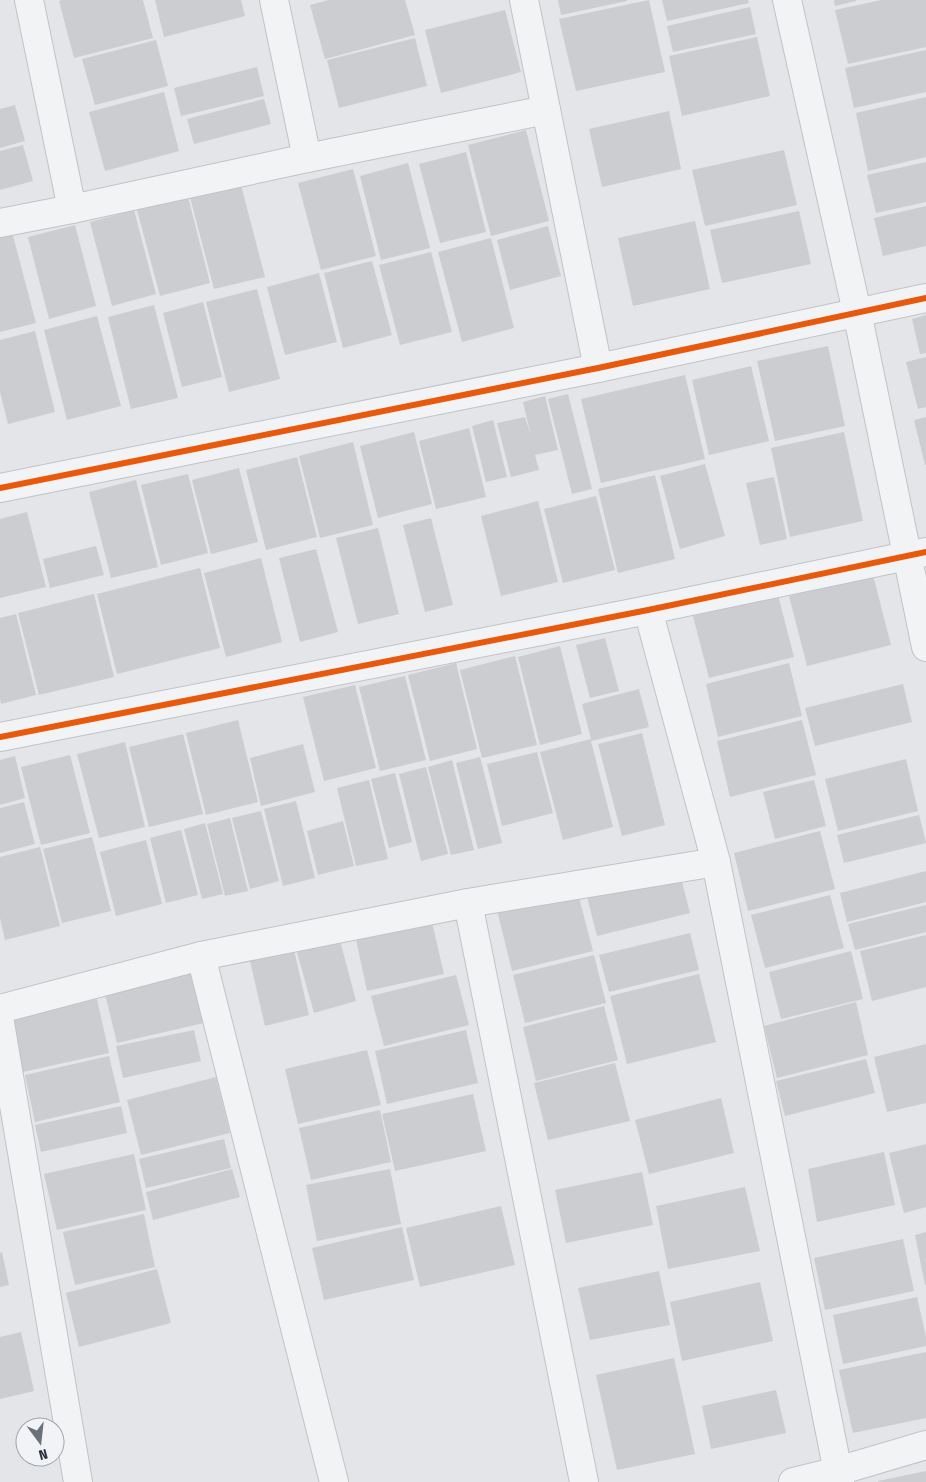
<svg xmlns="http://www.w3.org/2000/svg" width="926" height="1482" viewBox="0 0 926 1482" font-family="'Fira Sans Condensed',sans-serif">
<style>
.building{fill:#cbcdd0}
.lines{fill:none;stroke-linecap:round;stroke-linejoin:round}
.minor-casing{stroke:#c1c3c6;stroke-width:30}
.minor{stroke:#f2f3f4;stroke-width:28}
.cycleway-casing{stroke:#f1f3f6;stroke-width:9}
.cycleway{stroke:#e8590c;stroke-width:6}
</style>
<rect width="100%" height="100%" fill="#e3e5e8"/>
<!-- building -->
<g class="building">
<polygon points="62,0 143,0 153,38 74,58 59,1"/>
<polygon points="155,0 241,0 245,16 164,37"/>
<polygon points="329,0 405,0 415,35 325,59 310,5"/>
<polygon points="558,0 627,0 627,1 561,15"/>
<polygon points="649,0 665,72 576,91 559,19"/>
<polygon points="662,0 748,0 749,3 667,21"/>
<polygon points="834,0 856,0 856,1 835,6"/>
<polygon points="881,0 926,0 926,47 848,64 835,10"/>
<polygon points="750,7 756,34 673,52 667,26"/>
<polygon points="505,10 521,72 441,93 425,30"/>
<polygon points="757,37 770,96 682,116 669,56"/>
<polygon points="415,38 427,86 339,108 327,60"/>
<polygon points="156,40 168,86 95,105 82,59"/>
<polygon points="926,50 926,92 854,108 845,68"/>
<polygon points="257,67 264,96 181,116 174,88"/>
<polygon points="164,92 179,151 105,171 89,112"/>
<polygon points="926,97 926,157 868,171 856,113"/>
<polygon points="264,99 271,124 194,144 187,119"/>
<polygon points="15,105 25,141 0,148 0,109"/>
<polygon points="669,111 681,169 602,187 589,129"/>
<polygon points="526,130 549,221 491,236 468,145"/>
<polygon points="23,145 33,181 0,190 0,151"/>
<polygon points="784,150 797,205 705,226 692,170"/>
<polygon points="466,152 486,232 440,243 419,164"/>
<polygon points="926,162 926,202 876,213 867,175"/>
<polygon points="408,163 430,248 381,260 360,176"/>
<polygon points="353,169 376,256 321,270 298,183"/>
<polygon points="241,185 265,277 214,289 190,197"/>
<polygon points="188,197 210,283 160,296 137,210"/>
<polygon points="926,206 926,246 883,256 874,218"/>
<polygon points="134,210 156,294 112,306 90,222"/>
<polygon points="799,211 811,264 722,283 710,230"/>
<polygon points="695,221 710,289 633,306 618,238"/>
<polygon points="75,225 96,306 49,319 28,237"/>
<polygon points="548,226 561,276 510,290 497,240"/>
<polygon points="12,232 36,323 0,332 0,235"/>
<polygon points="491,238 514,328 462,342 438,252"/>
<polygon points="431,252 452,332 400,345 379,265"/>
<polygon points="372,261 392,335 343,348 324,273"/>
<polygon points="319,273 337,342 285,355 267,287"/>
<polygon points="257,289 280,379 229,392 206,302"/>
<polygon points="203,302 222,377 182,387 163,313"/>
<polygon points="154,305 178,398 131,409 108,317"/>
<polygon points="926,315 926,353 920,354 912,319"/>
<polygon points="97,316 121,406 67,420 44,330"/>
<polygon points="35,331 55,412 8,424 0,392 0,340"/>
<polygon points="828,346 845,426 775,441 757,361"/>
<polygon points="926,357 926,407 918,409 906,362"/>
<polygon points="751,366 769,441 709,455 692,380"/>
<polygon points="685,375 705,459 601,483 581,399"/>
<polygon points="568,394 592,489 572,494 548,399"/>
<polygon points="545,396 558,450 535,455 539,470 511,477 497,423 525,417 531,436 523,402"/>
<polygon points="926,417 926,465 925,465 914,420"/>
<polygon points="493,420 507,477 486,482 472,426"/>
<polygon points="469,428 486,497 436,509 419,441"/>
<polygon points="414,432 432,504 378,518 360,446"/>
<polygon points="844,432 863,521 790,537 771,448"/>
<polygon points="353,442 373,525 320,538 299,456"/>
<polygon points="297,457 317,537 266,550 246,470"/>
<polygon points="705,464 725,536 680,549 660,476"/>
<polygon points="239,468 258,542 211,554 192,480"/>
<polygon points="188,474 208,553 161,565 141,485"/>
<polygon points="655,475 675,559 618,573 598,489"/>
<polygon points="774,477 787,539 760,545 746,483"/>
<polygon points="136,480 158,567 111,578 89,492"/>
<polygon points="596,496 615,570 563,583 544,509"/>
<polygon points="538,501 558,582 501,596 481,516"/>
<polygon points="27,512 46,587 0,598 0,519"/>
<polygon points="431,518 453,605 425,612 403,525"/>
<polygon points="378,528 399,614 358,624 336,538"/>
<polygon points="96,546 104,575 50,588 43,559"/>
<polygon points="316,549 338,632 300,642 279,558"/>
<polygon points="261,558 282,642 226,657 204,573"/>
<polygon points="200,568 220,648 117,674 97,594"/>
<polygon points="873,575 891,645 807,666 789,596"/>
<polygon points="94,594 114,677 39,695 18,613"/>
<polygon points="778,595 794,657 709,678 693,616"/>
<polygon points="16,614 36,695 1,704 0,699 0,618"/>
<polygon points="605,638 619,691 590,698 576,645"/>
<polygon points="560,646 582,734 540,745 518,657"/>
<polygon points="515,656 537,745 482,758 460,670"/>
<polygon points="456,663 477,749 430,761 408,675"/>
<polygon points="789,663 802,716 718,737 706,684"/>
<polygon points="405,676 426,760 380,771 359,687"/>
<polygon points="903,684 912,722 815,746 805,708"/>
<polygon points="355,685 376,768 324,781 303,697"/>
<polygon points="639,689 649,727 591,741 613,827 563,840 540,752 591,739 582,704"/>
<polygon points="238,720 258,802 206,815 186,733"/>
<polygon points="802,720 816,775 730,797 717,741"/>
<polygon points="642,733 665,825 622,836 598,744"/>
<polygon points="183,734 203,814 149,827 129,747"/>
<polygon points="125,742 145,827 99,838 77,754"/>
<polygon points="303,744 315,792 261,806 250,758"/>
<polygon points="537,752 553,813 502,826 487,764"/>
<polygon points="70,755 90,833 41,845 21,767"/>
<polygon points="15,756 25,798 0,805 0,760"/>
<polygon points="480,757 502,843 478,849 456,763"/>
<polygon points="906,759 918,811 838,831 825,779"/>
<polygon points="452,760 474,850 451,855 428,767"/>
<polygon points="426,767 448,854 421,861 399,774"/>
<polygon points="395,773 412,842 389,848 371,779"/>
<polygon points="369,780 388,859 356,866 337,788"/>
<polygon points="814,780 826,826 775,839 763,792"/>
<polygon points="296,801 315,878 283,886 264,809"/>
<polygon points="24,802 35,844 0,853 0,808"/>
<polygon points="261,811 279,881 250,889 232,818"/>
<polygon points="919,815 926,843 844,863 837,835"/>
<polygon points="230,818 248,891 225,896 207,824"/>
<polygon points="343,821 354,866 318,875 307,831"/>
<polygon points="205,823 223,894 202,899 184,829"/>
<polygon points="181,830 198,895 166,903 150,838"/>
<polygon points="820,831 835,889 748,911 734,853"/>
<polygon points="92,837 111,911 62,923 43,849"/>
<polygon points="146,840 162,904 116,916 100,852"/>
<polygon points="40,847 60,926 5,940 0,918 0,857"/>
<polygon points="679,870 690,913 597,936 586,893"/>
<polygon points="926,871 926,902 847,922 840,893"/>
<polygon points="576,886 593,951 512,971 496,906"/>
<polygon points="830,895 844,948 765,968 751,915"/>
<polygon points="926,905 926,932 855,950 848,924"/>
<polygon points="431,918 444,974 367,991 355,935"/>
<polygon points="338,933 356,1001 314,1013 295,945"/>
<polygon points="690,933 699,970 609,992 599,955"/>
<polygon points="926,935 926,987 872,1001 860,951"/>
<polygon points="294,950 309,1015 265,1026 250,961"/>
<polygon points="851,951 863,999 781,1019 769,972"/>
<polygon points="594,955 606,1003 525,1023 513,975"/>
<polygon points="191,969 204,1023 117,1043 104,990"/>
<polygon points="699,974 716,1042 627,1064 610,996"/>
<polygon points="456,975 469,1025 384,1046 371,996"/>
<polygon points="97,999 109,1053 23,1072 11,1020"/>
<polygon points="856,1002 868,1055 777,1078 764,1026"/>
<polygon points="604,1006 618,1060 536,1081 523,1027"/>
<polygon points="194,1030 201,1061 123,1078 116,1046"/>
<polygon points="466,1030 478,1083 387,1104 375,1051"/>
<polygon points="926,1044 926,1103 887,1112 874,1057"/>
<polygon points="367,1050 381,1105 298,1124 285,1069"/>
<polygon points="109,1056 120,1102 35,1122 25,1075"/>
<polygon points="866,1059 875,1093 785,1116 776,1081"/>
<polygon points="615,1063 630,1121 548,1140 534,1083"/>
<polygon points="216,1077 230,1133 141,1155 127,1100"/>
<polygon points="473,1094 486,1151 395,1171 382,1114"/>
<polygon points="721,1098 734,1153 649,1174 635,1120"/>
<polygon points="121,1106 127,1133 41,1152 35,1125"/>
<polygon points="380,1110 391,1162 311,1180 299,1128"/>
<polygon points="224,1139 231,1168 146,1188 139,1159"/>
<polygon points="926,1144 926,1207 904,1213 889,1153"/>
<polygon points="884,1152 895,1205 817,1222 808,1169"/>
<polygon points="134,1154 146,1210 57,1230 44,1174"/>
<polygon points="232,1169 240,1197 153,1220 146,1192"/>
<polygon points="390,1169 401,1224 317,1241 306,1185"/>
<polygon points="642,1172 653,1225 566,1243 555,1190"/>
<polygon points="745,1187 760,1251 668,1269 656,1206"/>
<polygon points="501,1206 515,1265 420,1287 406,1228"/>
<polygon points="144,1214 155,1267 75,1285 63,1232"/>
<polygon points="402,1227 414,1280 324,1300 312,1248"/>
<polygon points="926,1232 926,1285 925,1285 915,1235"/>
<polygon points="903,1239 914,1291 825,1310 814,1258"/>
<polygon points="2,1252 9,1285 0,1287 0,1253"/>
<polygon points="157,1269 171,1323 79,1347 66,1293"/>
<polygon points="659,1271 670,1325 590,1340 578,1288"/>
<polygon points="760,1282 773,1341 682,1361 670,1302"/>
<polygon points="917,1297 926,1337 926,1346 843,1364 833,1315"/>
<polygon points="21,1332 34,1391 0,1399 0,1337"/>
<polygon points="926,1352 926,1418 853,1433 839,1370"/>
<polygon points="674,1358 695,1454 617,1470 596,1375"/>
<polygon points="776,1390 786,1433 711,1449 702,1406"/>
<polygon points="926,1471 926,1482 878,1482 878,1481"/>
</g>
<g class="lines">
<defs>
<g id="minor">
<polyline points="29,0 72,209"/>
<polyline points="274,0 307,158"/>
<polyline points="524,0 598,368"/>
<polyline points="787,0 857,312 926,647"/>
<polyline points="0,223 72,209 307,158 546,110"/>
<polyline points="0,488 598,368 926,298"/>
<polyline points="648,610 716,862 840,1482"/>
<polyline points="0,737 648,610 926,552"/>
<polyline points="468,903 584,1482"/>
<polyline points="201,956 334,1482"/>
<polyline points="0,1009 201,956 468,903 716,862"/>
<polyline points="0,1023 78,1482"/>
<polyline points="793,1482 838,1471 926,1445"/>
</g>
</defs>
<!-- minor casing -->
<use href="#minor" class="minor-casing"/>
<!-- minor -->
<use href="#minor" class="minor"/>
<defs>
<g id="cycleway">
<polyline points="0,488 598,368 926,298"/>
<polyline points="0,737 648,610 926,552"/>
</g>
</defs>
<!-- cycleway casing -->
<use href="#cycleway" class="cycleway-casing"/>
<!-- cycleway -->
<use href="#cycleway" class="cycleway"/>
</g>
<!-- north arrow -->
<g transform="translate(40 1442) rotate(165)"><circle r="24" fill="#f1f3f6" stroke="#a2a6ad"/>
<path d="M0-4L9 19L0 12L-9 19Z" fill="#6b717a"/>
<text y="-8" font-size="14" font-weight="bold" text-anchor="middle" fill="#2b323f">N</text>
</g>
</svg>
